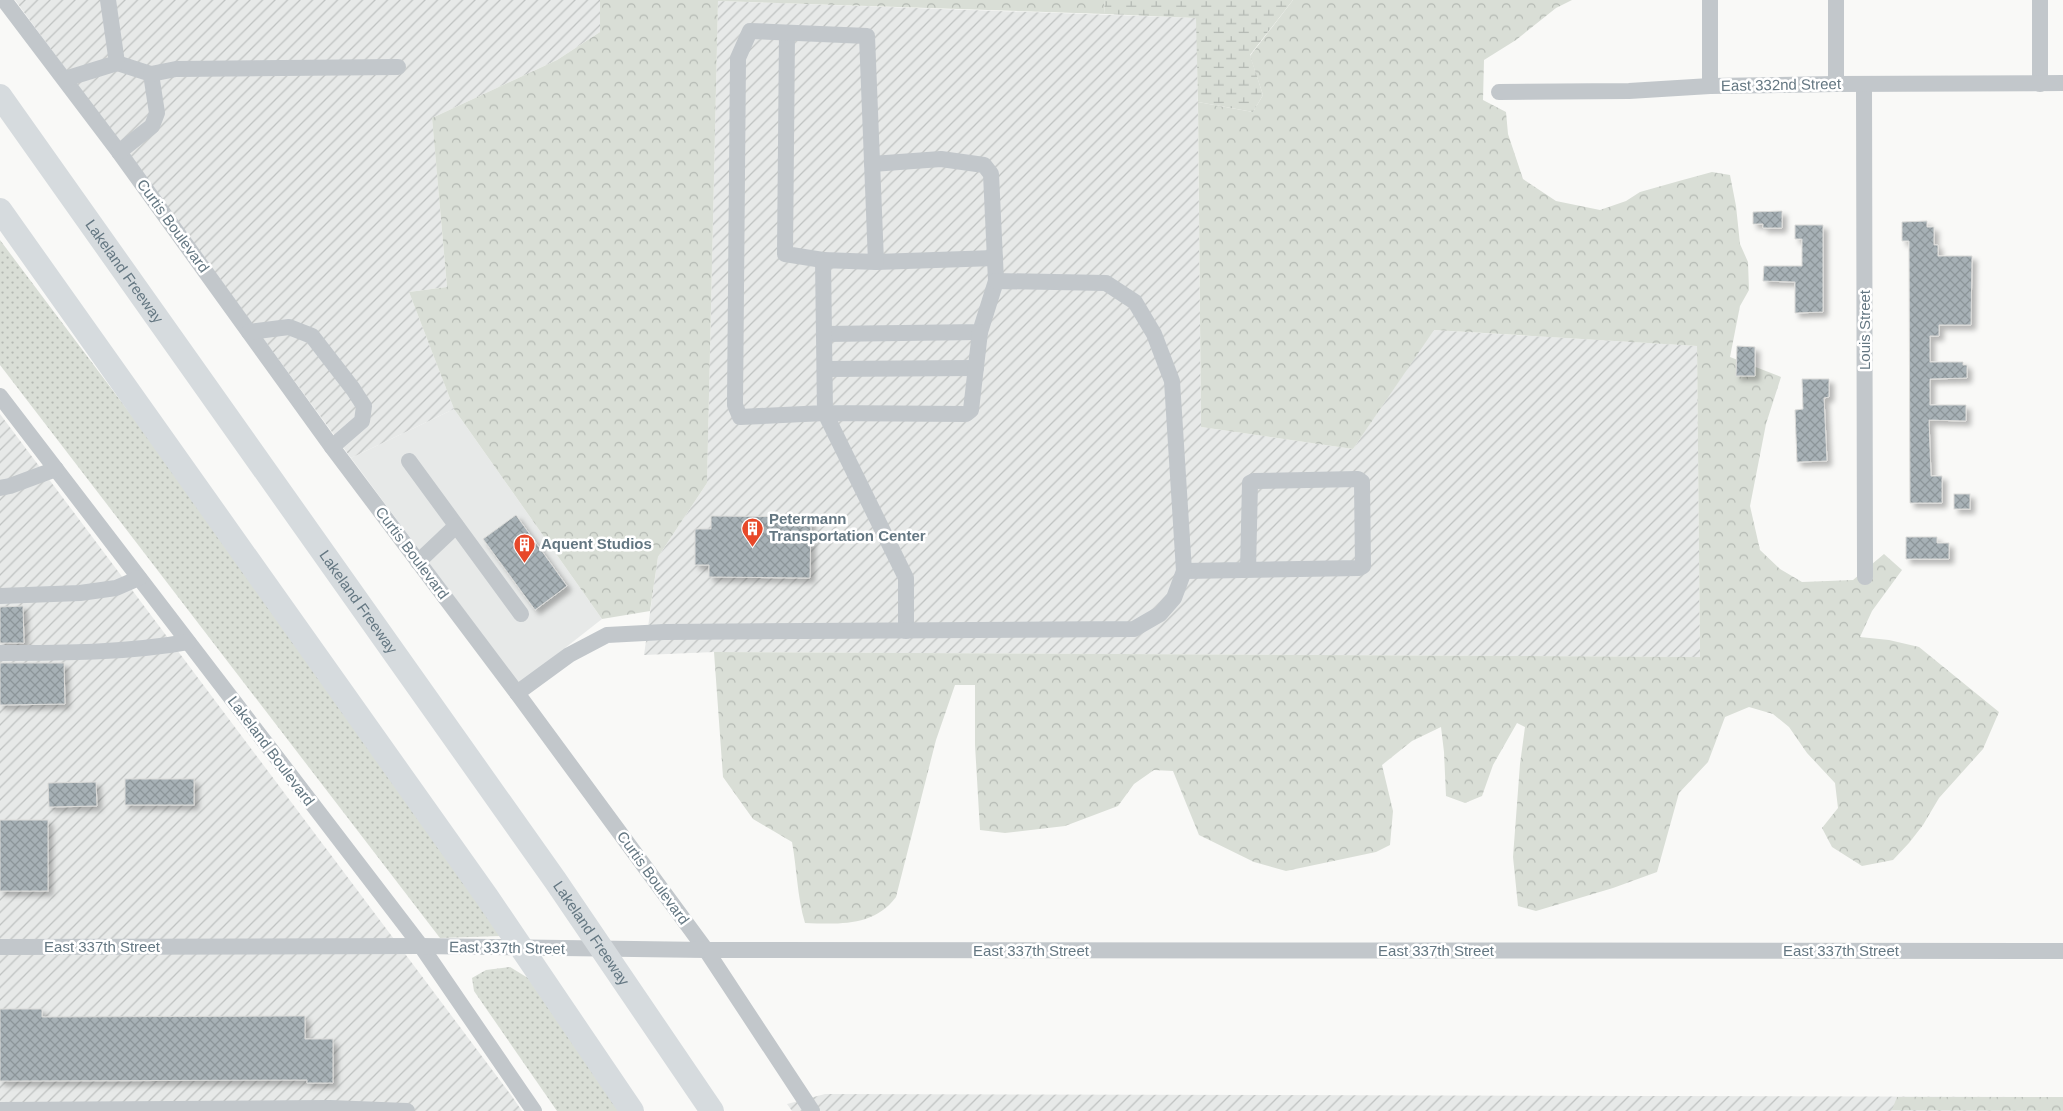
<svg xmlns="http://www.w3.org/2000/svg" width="2063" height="1111" viewBox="0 0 2063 1111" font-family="Helvetica,sans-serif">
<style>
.built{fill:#e7e9e8}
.industrial{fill:url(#industrial-furrows)}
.grass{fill:url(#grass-dots)}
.forest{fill:url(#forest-crowns)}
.wetland{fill:url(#wetland-marsh)}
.building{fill:url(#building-cross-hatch);stroke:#dbdbd9;filter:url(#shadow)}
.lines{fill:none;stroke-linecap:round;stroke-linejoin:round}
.minor{stroke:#c2c7cb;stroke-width:16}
.highway{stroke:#d6dbde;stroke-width:24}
.labels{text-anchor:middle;stroke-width:5;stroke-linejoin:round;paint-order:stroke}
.street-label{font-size:15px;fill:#647782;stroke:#fff}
.poi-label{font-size:15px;font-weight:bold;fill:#647782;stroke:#fff;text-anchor:start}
</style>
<defs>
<pattern id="industrial-furrows" width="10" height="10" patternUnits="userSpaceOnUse" patternTransform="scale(1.25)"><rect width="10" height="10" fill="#e7e9e8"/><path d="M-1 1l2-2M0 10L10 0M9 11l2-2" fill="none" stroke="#bfc2c1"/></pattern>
<pattern id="grass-dots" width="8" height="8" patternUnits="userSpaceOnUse" patternTransform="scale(1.25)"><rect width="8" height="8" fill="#d9ded6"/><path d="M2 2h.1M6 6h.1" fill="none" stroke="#b4b9b3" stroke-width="1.8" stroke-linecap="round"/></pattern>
<pattern id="forest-crowns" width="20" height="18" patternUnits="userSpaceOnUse" patternTransform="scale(1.25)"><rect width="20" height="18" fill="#d9ded6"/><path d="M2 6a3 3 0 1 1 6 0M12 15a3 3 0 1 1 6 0" fill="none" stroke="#b4b9b3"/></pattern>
<pattern id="wetland-marsh" width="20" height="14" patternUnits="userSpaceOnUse" patternTransform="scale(1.25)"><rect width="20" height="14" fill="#d9ded6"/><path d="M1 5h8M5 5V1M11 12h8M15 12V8" fill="none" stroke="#b4b9b3"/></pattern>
<pattern id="building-cross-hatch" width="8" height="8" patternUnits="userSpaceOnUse" patternTransform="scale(1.25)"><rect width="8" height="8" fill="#a7b1b6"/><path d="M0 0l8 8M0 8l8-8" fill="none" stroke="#8c9599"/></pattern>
<filter id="shadow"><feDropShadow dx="4.5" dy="4.5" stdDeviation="2.5" flood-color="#0004"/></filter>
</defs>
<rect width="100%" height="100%" fill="#f9f9f7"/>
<!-- built -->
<polygon class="built" points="454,409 602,619 519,684 351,458"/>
<!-- industrial -->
<g class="industrial">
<polygon points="15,0 600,0 600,32 557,60 432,118 447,287 409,292 454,409 351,458"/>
<polygon points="718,1 1197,18 1201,427 1353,449 1433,330 1697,346 1700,657 714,652 644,655 658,557 707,483"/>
<polygon points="0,414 511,1095 522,1111 0,1111"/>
<polygon points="825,1094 2063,1097 2063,1111 792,1111 787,1104"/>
</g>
<!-- grass -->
<g class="grass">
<polygon points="0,240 153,444 501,936 440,938 0,365"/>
<polygon points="510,967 528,978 619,1111 557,1111 474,991 472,978 486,970"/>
</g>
<!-- forest -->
<g class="forest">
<polygon points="600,0 1104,0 1105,14 718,1 707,483 658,557 650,611 602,619 454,409 409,292 447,287 432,118 557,60 600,32"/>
<path d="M1293,0H1572L1556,8L1516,40L1484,60L1483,100L1506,112L1508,134L1523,179L1556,201L1600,210L1626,201L1640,192L1679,181L1712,172L1730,175L1736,206L1740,244L1748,262L1749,290L1740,306L1730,357L1781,377L1766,424L1750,506L1760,550L1780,569L1802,582L1853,580L1884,554L1902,570L1872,611L1860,637L1889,640L1919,647L1999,712L1983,749L1939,798L1923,825L1909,843L1893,860L1862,866L1832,847L1822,828L1838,808L1835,783L1807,753L1789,727L1773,714L1749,707L1725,717L1708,762L1679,793L1657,872L1613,888L1536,911L1518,906L1513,857L1520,764L1525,727L1517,723L1493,765L1482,796L1465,803L1446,796L1444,752L1441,727L1412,741L1382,765L1393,811L1390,845L1376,852L1286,871L1254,862L1199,835L1173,771L1154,770L1134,784L1118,806L1065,826L1005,833L980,830L975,745V685H955L936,740L896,897C874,927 838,924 805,923C797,896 797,869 792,842L753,819L723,777L714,652L1700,657L1697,346L1434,330L1353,449L1201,427L1198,102L1253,112L1263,95L1250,56Z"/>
<polygon points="1897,1097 2063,1097 2063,1111 1892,1110"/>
</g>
<!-- wetland -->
<polygon class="wetland" points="1104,0 1293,0 1250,55 1263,95 1253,112 1198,102 1196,18 1105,14"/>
<!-- building -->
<g class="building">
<polygon points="1782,211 1782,228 1763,228 1763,224 1753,224 1753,212"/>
<polygon points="1927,221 1927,227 1934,227 1934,245 1938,245 1938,256 1972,256 1971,325 1939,325 1939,336 1930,336 1930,362 1963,362 1963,365 1967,365 1967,378 1930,379 1930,405 1966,405 1966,421 1929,420 1931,476 1942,476 1942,503 1910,503 1909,241 1902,241 1902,222"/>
<polygon points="1795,225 1823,225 1823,312 1795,313 1795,282 1763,281 1764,266 1802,266 1802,239 1795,239"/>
<polygon points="1737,346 1755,347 1755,376 1736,376"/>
<polygon points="1802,379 1829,379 1829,397 1824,398 1827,461 1797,462 1795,410 1803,409"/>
<rect x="1954" y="494" width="16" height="15"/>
<polygon points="516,515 567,586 535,610 483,539"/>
<polygon points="711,516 811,517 810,578 709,577 709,565 695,565 695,529 711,529"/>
<polygon points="1906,537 1937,537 1937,543 1949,543 1949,559 1906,559"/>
<polygon points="23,606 24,643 0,643 0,607"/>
<polygon points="0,663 64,663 65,704 0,705"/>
<rect x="125" y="779" width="69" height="26"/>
<polygon points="96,782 97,806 49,807 48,783"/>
<rect x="0" y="820" width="48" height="71"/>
<polygon points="0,1009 42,1009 42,1017 305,1016 305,1039 333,1039 333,1083 307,1083 307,1080 0,1081"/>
</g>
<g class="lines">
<!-- minor -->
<g class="minor">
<polyline points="4,0 119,152 332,447 517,693 706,950 812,1111"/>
<polyline points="1710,0 1710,86"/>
<polyline points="787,33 785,254 823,260"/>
<polyline points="117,63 151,74 157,113 152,126 119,152"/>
<polyline points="151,74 176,69 398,67"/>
<polyline points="65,79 117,63 108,0"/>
<polyline points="1836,84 1836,0"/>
<polyline points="1864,84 1865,577"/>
<polyline points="2040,84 2040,0"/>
<polyline points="1499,92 1629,91 1710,86 1836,84 2063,83"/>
<polyline points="876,262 995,258"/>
<polyline points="249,332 289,327 312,336 353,389 364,406 362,421 332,447"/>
<polyline points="824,334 980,332 996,281 991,174 984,165 941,159 872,164"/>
<polyline points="825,369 976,368"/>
<polyline points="0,396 421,946 534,1111"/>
<polyline points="409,461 521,614"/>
<polyline points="0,488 10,486 56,469"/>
<polyline points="418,562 456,526"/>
<polyline points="1184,571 1359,568 1363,566 1362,482 1358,479 1254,481 1250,483 1248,570"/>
<polyline points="0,596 80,593 116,588 139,578"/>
<polyline points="906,631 906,578 825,413 823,260 876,262 867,36 750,31 738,58 735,405 740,417 825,413 966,414 971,410 980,332"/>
<path d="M0,653C63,653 126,653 188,642"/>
<polyline points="517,693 569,655 607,635 664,632 1134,629 1160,614 1174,598 1184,571 1172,381 1154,334 1135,302 1106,283 996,281"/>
<polyline points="0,947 421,946 706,950 2063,951"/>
<polyline points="0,1110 330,1108 407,1111"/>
</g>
<!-- highway -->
<g class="highway">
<path id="s1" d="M0,96L555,880L712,1111"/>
<polyline points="0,210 487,897 632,1111"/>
</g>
</g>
<!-- icons -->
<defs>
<symbol id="building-pin" viewBox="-11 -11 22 30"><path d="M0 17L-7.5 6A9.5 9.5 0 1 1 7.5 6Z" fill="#e74829" stroke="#fff"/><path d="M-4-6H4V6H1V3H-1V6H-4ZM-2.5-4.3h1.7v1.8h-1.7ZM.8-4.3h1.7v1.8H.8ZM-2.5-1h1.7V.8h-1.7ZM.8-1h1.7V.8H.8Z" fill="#fff"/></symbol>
</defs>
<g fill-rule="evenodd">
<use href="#building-pin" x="740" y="516" width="25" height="34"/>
<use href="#building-pin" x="512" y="532" width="25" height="34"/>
</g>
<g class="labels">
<!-- street labels -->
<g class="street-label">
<text transform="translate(1781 85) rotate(-1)" y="5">East 332nd Street</text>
<text transform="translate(173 226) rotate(54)" y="5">Curtis Boulevard</text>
<text dy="5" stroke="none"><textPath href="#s1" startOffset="215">Lakeland Freeway</textPath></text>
<text transform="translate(1865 330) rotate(-90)" y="5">Louis Street</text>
<text transform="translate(412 553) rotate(53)" y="5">Curtis Boulevard</text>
<text dy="5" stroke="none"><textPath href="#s1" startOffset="620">Lakeland Freeway</textPath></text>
<text transform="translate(271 751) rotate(53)" y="5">Lakeland Boulevard</text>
<text transform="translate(653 878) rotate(54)" y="5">Curtis Boulevard</text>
<text dy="5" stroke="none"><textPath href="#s1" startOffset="1025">Lakeland Freeway</textPath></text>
<text x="102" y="952">East 337th Street</text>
<text transform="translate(507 948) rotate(1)" y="5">East 337th Street</text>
<text x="1031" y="956">East 337th Street</text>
<text x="1436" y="956">East 337th Street</text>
<text x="1841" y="956">East 337th Street</text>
</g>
<!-- poi labels -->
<g class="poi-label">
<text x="769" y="524">Petermann<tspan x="769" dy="17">Transportation Center</tspan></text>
<text x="541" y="549">Aquent Studios</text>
</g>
</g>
</svg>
